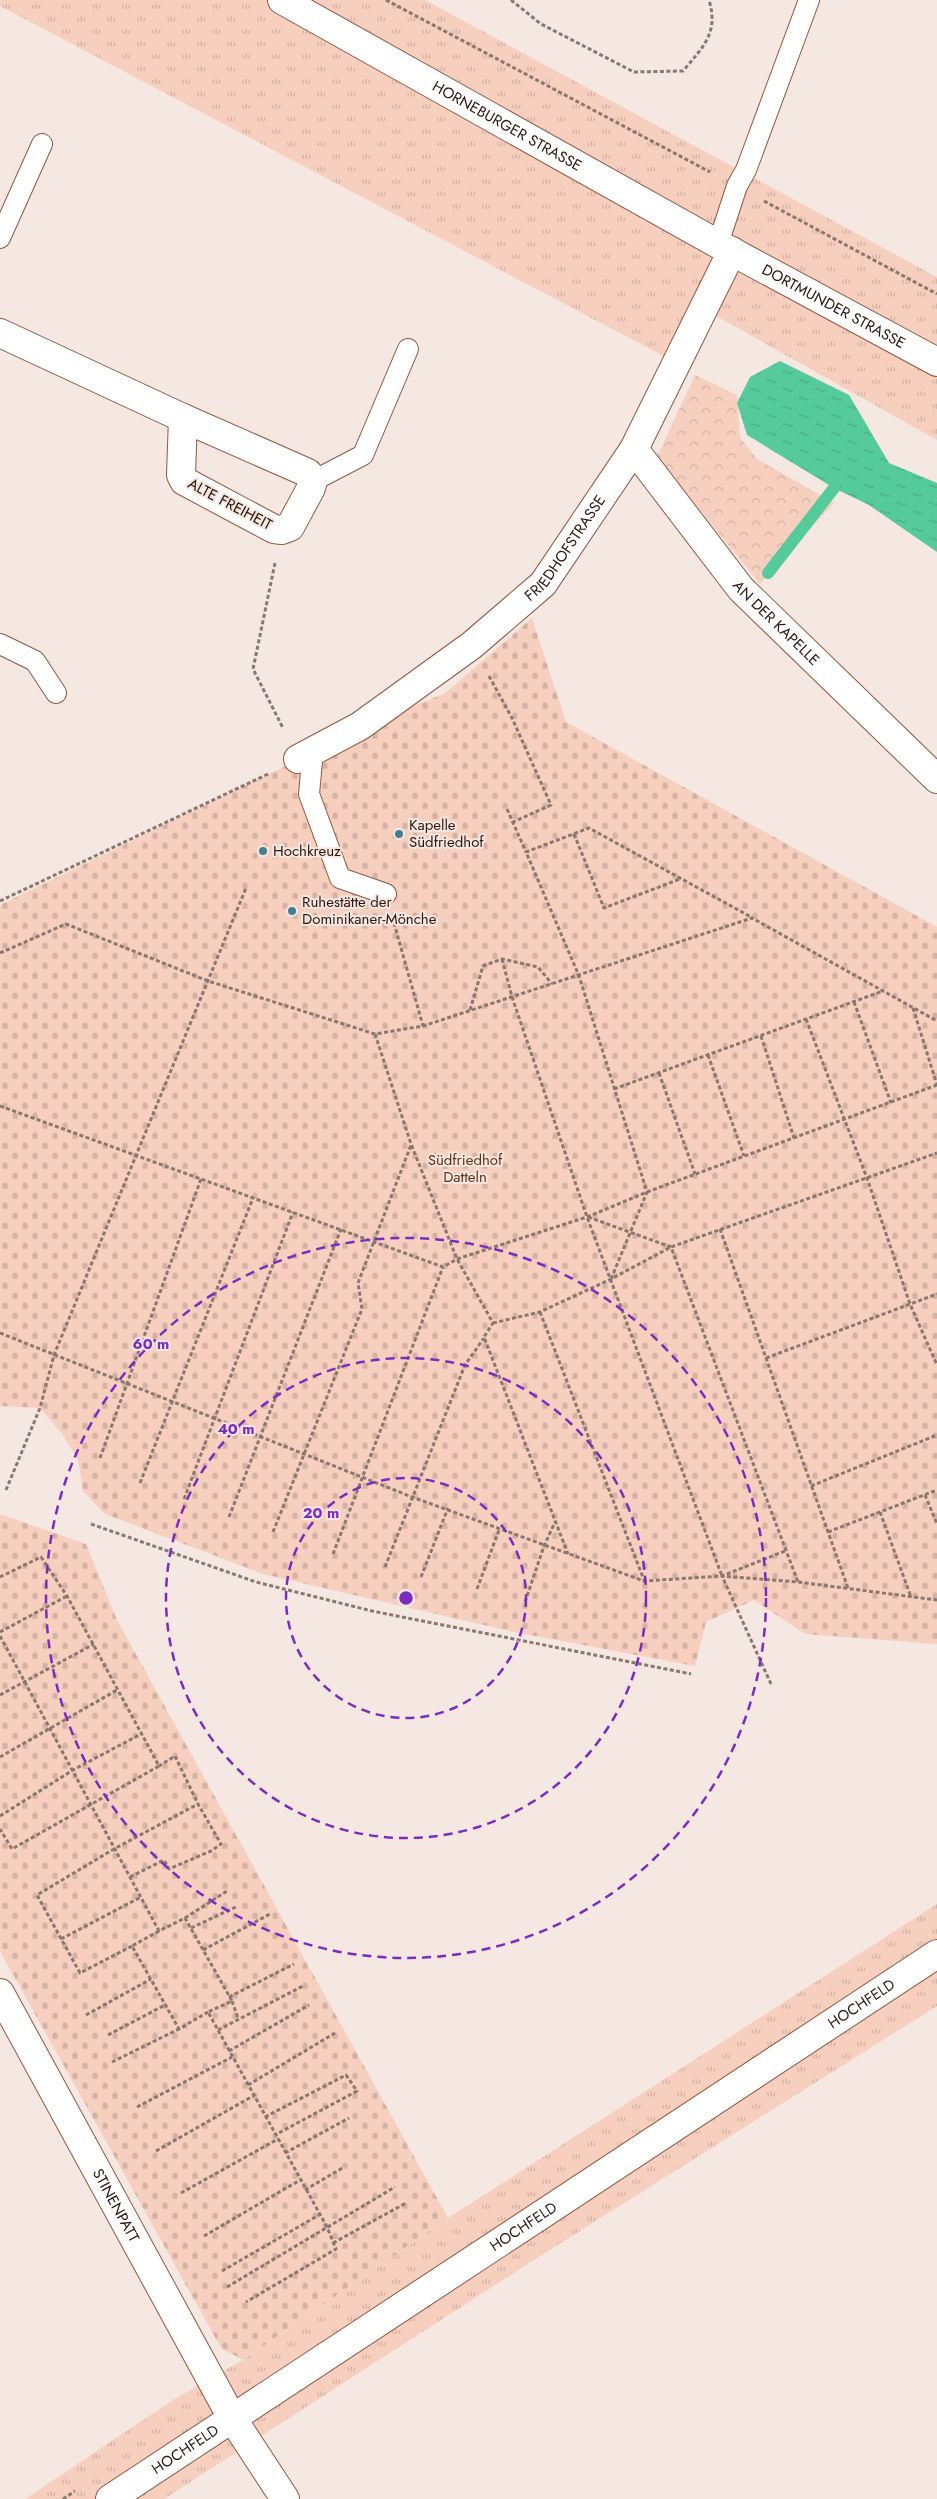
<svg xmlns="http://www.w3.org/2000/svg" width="937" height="2499" viewBox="0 0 937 2499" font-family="Jost,sans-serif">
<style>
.grass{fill:url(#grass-tufts)}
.cemetery{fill:url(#cemetery-stones)}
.park{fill:url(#park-crowns)}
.water{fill:url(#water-ripples)}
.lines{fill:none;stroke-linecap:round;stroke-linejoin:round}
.stream{stroke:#55ca9b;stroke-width:12}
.service-casing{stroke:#91583f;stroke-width:22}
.minor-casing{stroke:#91583f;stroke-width:30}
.tertiary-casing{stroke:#91583f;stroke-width:30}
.path{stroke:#8a776f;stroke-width:3;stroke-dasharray:4 2.5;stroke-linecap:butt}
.service{stroke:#fff;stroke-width:20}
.minor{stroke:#fff;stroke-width:28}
.tertiary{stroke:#fff;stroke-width:28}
.ring{fill:none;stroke:#7b2cbf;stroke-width:2.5;stroke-dasharray:9 6}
.poi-dot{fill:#417e94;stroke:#f5e7e2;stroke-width:2}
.labels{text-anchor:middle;stroke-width:4;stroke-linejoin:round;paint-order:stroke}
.street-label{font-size:15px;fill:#2e170d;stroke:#f5e7e2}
.poi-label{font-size:15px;fill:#2e170d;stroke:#f5e7e2;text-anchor:start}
.park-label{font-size:15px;fill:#6a2e12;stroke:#f5e7e2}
.centre{fill:#7b2cbf;stroke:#f5e7e2;stroke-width:2.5}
.ring-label{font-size:15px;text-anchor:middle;font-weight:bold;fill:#7b2cbf;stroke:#f5e7e2;stroke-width:4;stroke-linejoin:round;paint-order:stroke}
</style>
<defs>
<pattern id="grass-tufts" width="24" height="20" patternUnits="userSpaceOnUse" patternTransform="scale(1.25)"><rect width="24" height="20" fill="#f6cfbf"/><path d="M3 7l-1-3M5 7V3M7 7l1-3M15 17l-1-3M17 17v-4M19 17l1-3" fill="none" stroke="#d3b1a3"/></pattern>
<pattern id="cemetery-stones" width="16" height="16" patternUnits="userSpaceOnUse" patternTransform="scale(1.25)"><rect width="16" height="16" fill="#f6cfbf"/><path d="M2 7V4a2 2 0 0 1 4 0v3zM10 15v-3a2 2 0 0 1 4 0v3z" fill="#d3b1a3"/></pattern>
<pattern id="park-crowns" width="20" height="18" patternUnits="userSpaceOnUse" patternTransform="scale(1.25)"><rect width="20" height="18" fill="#f6cfbf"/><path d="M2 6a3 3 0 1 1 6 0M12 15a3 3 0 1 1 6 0" fill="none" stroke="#d3b1a3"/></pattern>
<pattern id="water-ripples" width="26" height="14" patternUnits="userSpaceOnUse" patternTransform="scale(1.25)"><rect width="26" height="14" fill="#55ca9b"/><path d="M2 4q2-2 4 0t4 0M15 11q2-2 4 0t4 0" fill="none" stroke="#4aad84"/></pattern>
</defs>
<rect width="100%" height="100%" fill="#f5e7e2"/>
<!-- grass -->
<g class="grass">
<polygon points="0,0 425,0 937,277 937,440 702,308 675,362 0,6"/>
<polygon points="937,1904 937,2006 537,2258 164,2499 25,2499 173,2400 243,2360 448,2218"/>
</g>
<!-- cemetery -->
<g class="cemetery">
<polygon points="532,618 566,722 937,927 937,1644 805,1634 754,1600 706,1622 695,1666 514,1632 263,1574 105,1514 83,1491 78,1459 62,1434 40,1408 0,1406 0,905 298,760 360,726 444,694"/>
<polygon points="0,1514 86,1544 117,1620 448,2218 243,2360 221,2348 0,1951"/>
</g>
<!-- park -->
<polygon class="park" points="695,375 737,395 740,437 757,459 834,503 760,584 657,457"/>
<!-- water -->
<polygon class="water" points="780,361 849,395 889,463 937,483 937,552 869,505 834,488 747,435 737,403 750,377"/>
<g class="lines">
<!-- stream -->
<polyline class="stream" points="768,573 834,488"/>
<defs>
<g id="service">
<polyline points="0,238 42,144"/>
<polyline points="718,244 737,186 746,170 809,0"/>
<polyline points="313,481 363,455 408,349"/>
<polyline points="0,644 35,661 56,693"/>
<polyline points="313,751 309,794 340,878 386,894"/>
</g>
<g id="minor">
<polyline points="0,333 183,418"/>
<polygon points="183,418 308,473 313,481 311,488 290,527 282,530 274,529 184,481 181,475"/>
<path id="s1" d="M634,449L741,589L937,779"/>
<path id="s2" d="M298,759L360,726L472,645L543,584L634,449L732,251"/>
<path id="s3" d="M0,1993L232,2418L285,2499"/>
</g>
<g id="tertiary">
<path id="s4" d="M282,0L718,244L937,362"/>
<path id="s5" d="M110,2499L937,1954"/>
</g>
</defs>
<!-- service casing -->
<use href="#service" class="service-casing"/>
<!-- minor casing -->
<use href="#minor" class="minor-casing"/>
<!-- tertiary casing -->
<use href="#tertiary" class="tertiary-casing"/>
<!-- path -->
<g class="path">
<polyline points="386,0 710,172"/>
<path d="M511,0L541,24L634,72L683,71C703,47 719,33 709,0"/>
<polyline points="764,201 937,294"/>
<polyline points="275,563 253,669 283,728"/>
<polyline points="489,676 512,718 551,805 513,822"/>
<polyline points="507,809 526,852"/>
<polyline points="574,834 604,908 680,879"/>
<polyline points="0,901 268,774"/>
<polyline points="394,923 423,1026"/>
<polyline points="0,953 66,924 208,981 375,1034 423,1026 752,918 937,1021"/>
<polyline points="502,959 512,997 587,1217 722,1576"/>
<polyline points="854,1002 891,1103"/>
<polyline points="913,1008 937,1085"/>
<polyline points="470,1010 483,966 502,959 538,967 552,984"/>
<polyline points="806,1019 867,1178 910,1304 937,1365"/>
<polyline points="375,1034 411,1144 457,1259 493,1323 484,1337 568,1554"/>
<polyline points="761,1036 794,1138"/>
<polyline points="708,1055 744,1156"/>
<polyline points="659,1073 695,1174"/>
<polyline points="614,1089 883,991"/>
<polyline points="0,1106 443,1267 457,1259 587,1217 647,1192 937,1085"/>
<polyline points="588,1217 671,1247 798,1582"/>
<polyline points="720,1229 848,1588"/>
<polyline points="611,1279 647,1192 579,976 526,852 589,828 751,917"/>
<polyline points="540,1312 644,1580"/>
<polyline points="493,1323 540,1312 611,1279 671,1247 937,1153"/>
<polyline points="0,1333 412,1497 644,1581 722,1576 785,1551"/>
<polyline points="766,1358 937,1294"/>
<polyline points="100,1458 201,1179"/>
<polyline points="140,1483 253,1198"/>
<polyline points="811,1486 937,1435"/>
<polyline points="6,1490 40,1408 54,1355 246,888"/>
<polyline points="925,1495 937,1524"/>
<polyline points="184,1499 293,1212"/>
<polyline points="880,1512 911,1597"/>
<polyline points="229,1517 341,1229"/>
<polyline points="91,1524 256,1582 372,1611 691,1674"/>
<polyline points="273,1532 362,1309 358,1283 411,1145"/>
<polyline points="828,1532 937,1490"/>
<polyline points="333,1554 443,1267"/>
<polyline points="385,1567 465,1365 484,1338"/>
<polyline points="0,1577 41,1557 67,1596 159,1766 12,1849 0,1829"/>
<polyline points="421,1577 448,1508"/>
<polyline points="477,1589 499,1530"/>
<polyline points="525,1602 544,1546 555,1522"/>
<polyline points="0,1632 67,1596"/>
<polyline points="0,1636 159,1931 185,1918 232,2001 208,2012 327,2227 336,2249 246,2302"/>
<polyline points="771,1684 722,1576 798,1582 937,1600"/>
<polyline points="0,1695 94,1644"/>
<polyline points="0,1757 117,1690"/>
<polyline points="0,1816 73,1770 141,1734"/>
<polyline points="130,1877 164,1860 169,1869 211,1851 221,1844 198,1804 175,1756 159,1766"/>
<polyline points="185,1918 227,1891"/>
<polyline points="191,1928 238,1906"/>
<polyline points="159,1931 132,1946 179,2029 208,2012"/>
<polyline points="61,1939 141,1897"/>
<polyline points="132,1946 80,1973 37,1895 114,1849 198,1804"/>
<polyline points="203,1950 270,1914"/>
<polyline points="229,1997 294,1964"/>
<polyline points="232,2001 238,2018"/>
<polyline points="86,2015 151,1979"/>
<polyline points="218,2030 303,1986"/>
<polyline points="108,2035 165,2005"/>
<polyline points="229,2051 309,2005"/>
<polyline points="112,2062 179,2029"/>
<polyline points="248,2085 335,2033"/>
<polyline points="137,2107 232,2057"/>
<polyline points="265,2117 346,2075 357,2091 275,2135"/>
<polyline points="156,2151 253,2096"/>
<polyline points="285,2153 349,2118"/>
<polyline points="305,2190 344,2167"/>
<polyline points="181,2193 278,2139"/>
<polyline points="204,2236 300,2180"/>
<polyline points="333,2243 406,2203"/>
<polyline points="222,2271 319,2215"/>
<polyline points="227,2287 395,2187"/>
<polyline points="63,2499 75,2491"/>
</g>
<!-- service -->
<use href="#service" class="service"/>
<!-- minor -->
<use href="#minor" class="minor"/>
<!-- tertiary -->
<use href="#tertiary" class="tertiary"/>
</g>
<!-- distance rings -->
<g class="ring">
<circle cx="406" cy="1598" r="120"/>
<circle cx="406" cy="1598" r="240"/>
<circle cx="406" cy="1598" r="360"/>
</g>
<!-- markers -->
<g class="poi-dot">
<circle cx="399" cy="834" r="5"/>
<circle cx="263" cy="851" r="5"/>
<circle cx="292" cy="911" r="5"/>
</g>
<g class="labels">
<!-- street labels -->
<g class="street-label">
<text dy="5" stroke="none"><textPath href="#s4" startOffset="258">HORNEBURGER STRASSE</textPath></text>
<text dy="5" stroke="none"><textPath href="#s4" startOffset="631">DORTMUNDER STRASSE</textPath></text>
<text transform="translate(230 504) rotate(28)" y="5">ALTE FREIHEIT</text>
<text dy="5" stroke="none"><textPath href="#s2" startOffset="344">FRIEDHOFSTRASSE</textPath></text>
<text dy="5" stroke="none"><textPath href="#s1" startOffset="225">AN DER KAPELLE</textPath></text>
<text dy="5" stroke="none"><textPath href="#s5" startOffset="900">HOCHFELD</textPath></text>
<text dy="5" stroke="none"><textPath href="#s3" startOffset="242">STINENPATT</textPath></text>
<text dy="5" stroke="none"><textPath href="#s5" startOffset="495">HOCHFELD</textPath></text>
<text dy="5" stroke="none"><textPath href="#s5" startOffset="90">HOCHFELD</textPath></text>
</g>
<!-- poi labels -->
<g class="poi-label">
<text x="409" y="830">Kapelle<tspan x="409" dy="17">Südfriedhof</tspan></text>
<text x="273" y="856">Hochkreuz</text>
<text x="302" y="907">Ruhestätte der<tspan x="302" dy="17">Dominikaner-Mönche</tspan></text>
</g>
<!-- park labels -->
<g class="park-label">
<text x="465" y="1165">Südfriedhof<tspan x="465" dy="17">Datteln</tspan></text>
</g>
</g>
<circle cx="406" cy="1598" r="8" class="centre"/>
<g class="ring-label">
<text x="151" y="1349">60 m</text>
<text x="236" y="1434">40 m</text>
<text x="321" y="1518">20 m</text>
</g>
</svg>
